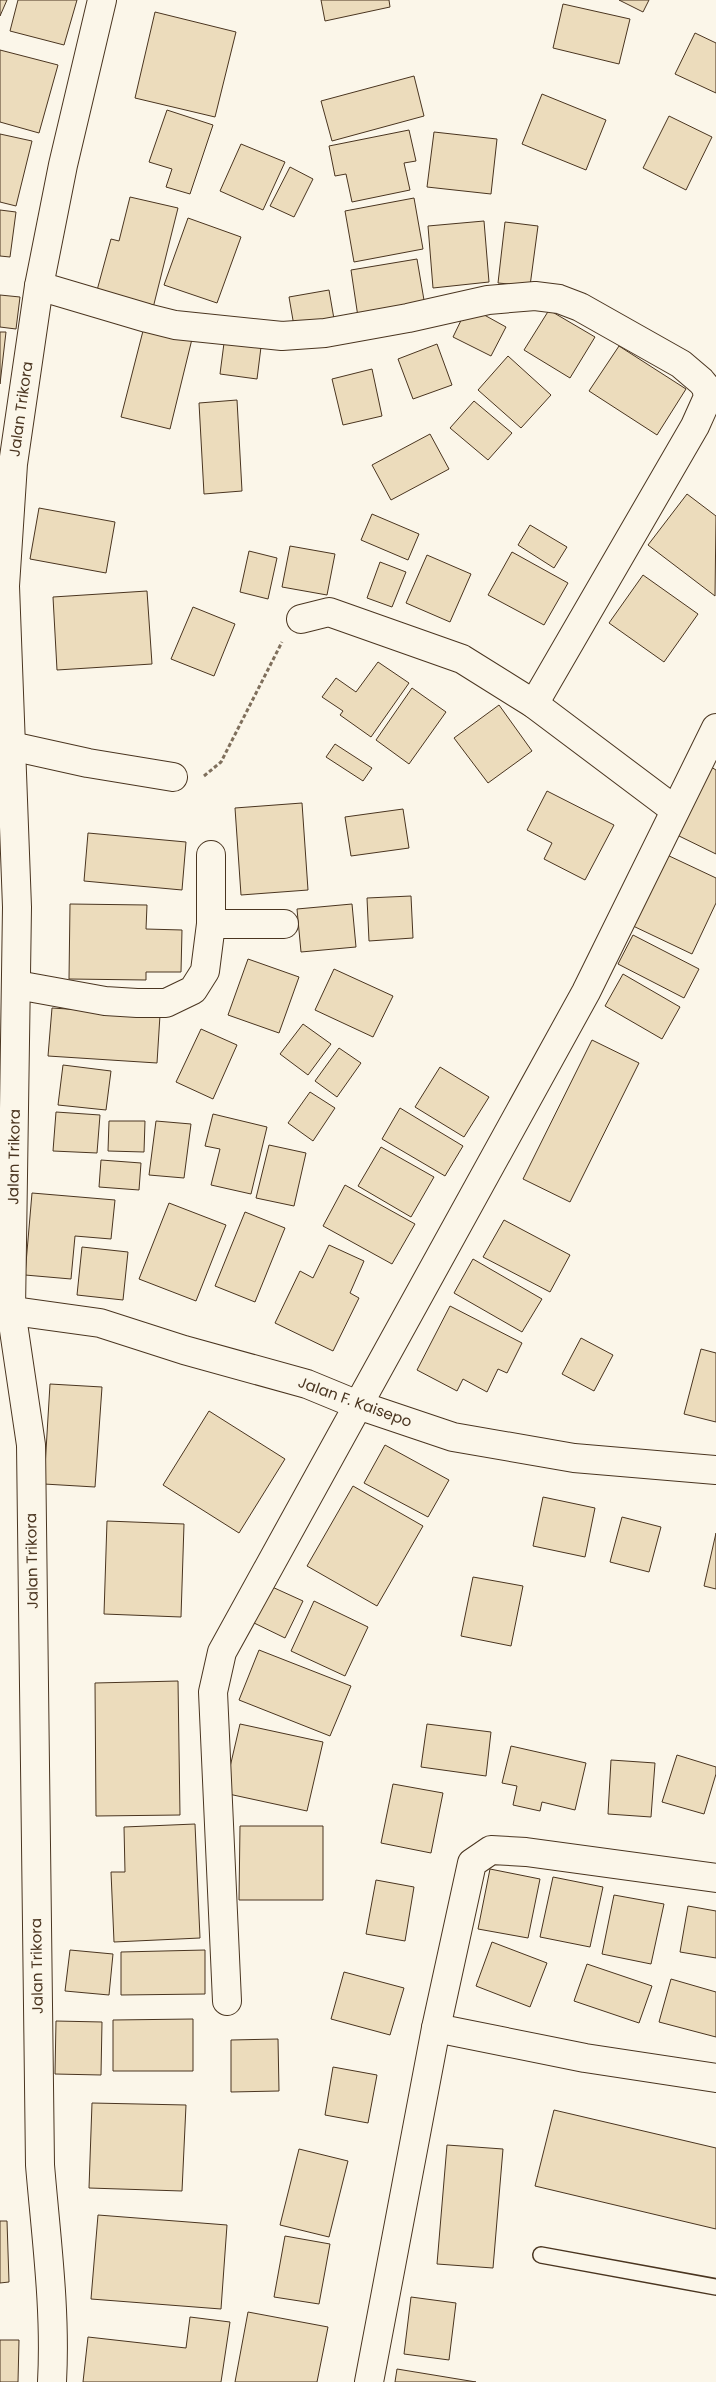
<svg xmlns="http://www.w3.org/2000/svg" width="716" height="2382" viewBox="0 0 716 2382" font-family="Poppins,sans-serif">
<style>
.building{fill:#ecdcbc;stroke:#4a3520}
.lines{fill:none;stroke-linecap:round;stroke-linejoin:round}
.service-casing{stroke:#4a3520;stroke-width:18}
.minor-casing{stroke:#4a3520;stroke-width:30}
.tertiary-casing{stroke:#4a3520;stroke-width:30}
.path{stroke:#7f6f5c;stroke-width:3;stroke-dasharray:4 2.5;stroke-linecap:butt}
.service{stroke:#fbf6e9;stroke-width:15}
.minor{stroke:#fbf6e9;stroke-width:28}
.tertiary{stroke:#fbf6e9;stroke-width:28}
.labels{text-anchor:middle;stroke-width:4;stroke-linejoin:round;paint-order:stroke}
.street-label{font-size:15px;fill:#4a3520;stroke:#fbf6e9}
</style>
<rect width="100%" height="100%" fill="#fbf6e9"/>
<!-- building -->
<g class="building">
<polygon points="0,0 7,0 0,16"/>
<polygon points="18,0 77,0 64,45 10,31"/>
<polygon points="321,0 389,0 390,7 325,21"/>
<polygon points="619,0 649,0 643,12"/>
<polygon points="563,4 630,19 619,64 553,48"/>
<polygon points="155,12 236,32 215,117 135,98"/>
<polygon points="695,33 716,43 716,93 675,74"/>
<polygon points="0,50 58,65 39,133 0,122"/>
<polygon points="414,76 424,116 332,141 321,101"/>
<polygon points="542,94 606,120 586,170 522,144"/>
<polygon points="167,110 213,125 190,194 166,187 172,169 149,162"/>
<polygon points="669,116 712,137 686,190 643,168"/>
<polygon points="409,130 416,161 404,163 410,190 352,202 346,174 335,176 329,146"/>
<polygon points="434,132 497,139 491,194 427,187"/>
<polygon points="0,134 32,141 16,206 0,202"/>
<polygon points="241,144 285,162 263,210 220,191"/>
<polygon points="290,167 313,179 294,217 270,206"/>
<polygon points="130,197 178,208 153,308 96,294 111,239 119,241"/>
<polygon points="414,198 423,249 354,262 345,211"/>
<polygon points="0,210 16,212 10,257 0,256"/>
<polygon points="188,218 241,237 217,303 164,285"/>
<polygon points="484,221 489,282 433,288 428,226"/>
<polygon points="505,222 538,226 530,286 498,283"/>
<polygon points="417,259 425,306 358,317 351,270"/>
<polygon points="329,290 334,319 294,326 289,297"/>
<polygon points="0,295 20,297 16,329 0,327"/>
<polygon points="468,306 506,327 491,356 453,337"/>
<polygon points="549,310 595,337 570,378 524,350"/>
<polygon points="144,327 192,339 170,429 121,417"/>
<polygon points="0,332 6,332 0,384"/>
<polygon points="224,343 261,347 257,379 220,374"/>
<polygon points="437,344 452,385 413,399 398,359"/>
<polygon points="619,346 686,389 657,435 589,391"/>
<polygon points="508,356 551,395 521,428 478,390"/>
<polygon points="372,369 382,416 343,425 332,379"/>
<polygon points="237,400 242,491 204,494 199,403"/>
<polygon points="474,401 512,433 488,460 450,428"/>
<polygon points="430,434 449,469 391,500 372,465"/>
<polygon points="687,494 716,516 715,596 648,545"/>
<polygon points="39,508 115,522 106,573 30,559"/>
<polygon points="372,514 419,534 408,560 361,540"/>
<polygon points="530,525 567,547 554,568 518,545"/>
<polygon points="290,546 335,554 327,595 282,587"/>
<polygon points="249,551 277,558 268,599 240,592"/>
<polygon points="512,552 568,583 544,625 488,595"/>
<polygon points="427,555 471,574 450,622 406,603"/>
<polygon points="380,562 406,572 392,607 367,598"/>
<polygon points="643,575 698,614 664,662 609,623"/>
<polygon points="147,591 152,664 57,670 53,597"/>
<polygon points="193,607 235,624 214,676 171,659"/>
<polygon points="378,662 409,683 371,737 340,715 343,711 322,697 336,678 356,692"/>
<polygon points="412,688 446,712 409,764 376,740"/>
<polygon points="499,705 532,751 488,783 454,738"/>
<polygon points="335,744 372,768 363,781 326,757"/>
<polygon points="711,767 716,770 716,854 677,835"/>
<polygon points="547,791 614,825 585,880 544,859 552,843 527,830"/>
<polygon points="302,803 308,890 241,895 235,808"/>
<polygon points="403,809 409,848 351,856 345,817"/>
<polygon points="88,833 186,842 182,890 84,881"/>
<polygon points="665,854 716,878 716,903 692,954 631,925"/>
<polygon points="411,896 413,938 369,941 367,898"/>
<polygon points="70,904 147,905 146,929 182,930 181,972 146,972 146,980 69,979"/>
<polygon points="352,904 356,947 301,952 297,909"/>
<polygon points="633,935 699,969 684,998 618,964"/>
<polygon points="248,959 299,977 279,1033 228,1015"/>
<polygon points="334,969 393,996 373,1037 315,1010"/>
<polygon points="623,974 680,1007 662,1039 605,1006"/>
<polygon points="52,1008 160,1015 157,1063 48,1056"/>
<polygon points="303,1024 331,1044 308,1075 280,1054"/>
<polygon points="201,1029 237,1045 213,1099 176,1082"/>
<polygon points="592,1040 639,1063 570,1202 523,1179"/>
<polygon points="339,1048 361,1063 337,1097 315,1081"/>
<polygon points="63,1065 111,1071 106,1110 58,1105"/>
<polygon points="440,1067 489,1097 464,1137 415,1107"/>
<polygon points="310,1092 335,1108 313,1141 288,1123"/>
<polygon points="400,1108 463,1146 445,1176 382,1139"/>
<polygon points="56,1112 100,1115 97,1153 53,1151"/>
<polygon points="213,1114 267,1127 251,1194 211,1185 220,1149 205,1146"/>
<polygon points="109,1121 145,1121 144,1152 108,1151"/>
<polygon points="156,1121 191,1124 184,1178 149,1175"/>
<polygon points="269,1145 306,1153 294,1206 256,1198"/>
<polygon points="381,1147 434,1177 411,1217 358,1186"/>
<polygon points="101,1160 141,1163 139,1190 99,1187"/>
<polygon points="345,1185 415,1224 392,1264 323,1226"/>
<polygon points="32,1193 115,1200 111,1239 75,1236 71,1279 25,1275"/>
<polygon points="169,1203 226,1225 196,1301 139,1279"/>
<polygon points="245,1212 285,1228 255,1302 215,1286"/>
<polygon points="504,1220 570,1255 550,1292 483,1257"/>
<polygon points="329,1245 364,1261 350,1293 359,1298 333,1351 275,1323 300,1271 313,1278"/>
<polygon points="82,1247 128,1252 123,1300 77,1295"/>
<polygon points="473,1259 542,1299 522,1332 454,1293"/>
<polygon points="450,1306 522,1343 507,1373 498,1369 487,1392 463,1379 457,1391 417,1370"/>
<polygon points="581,1338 613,1355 594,1391 562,1374"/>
<polygon points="701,1349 716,1353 716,1422 684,1414"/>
<polygon points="50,1384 102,1387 95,1487 44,1484"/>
<polygon points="209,1411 285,1459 239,1533 163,1485"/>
<polygon points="385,1445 449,1480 428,1517 364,1483"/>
<polygon points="353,1486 423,1526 377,1606 307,1566"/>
<polygon points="543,1497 595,1508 585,1557 533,1546"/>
<polygon points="622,1517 661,1527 649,1572 610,1562"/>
<polygon points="107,1521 184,1524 181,1617 104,1614"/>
<polygon points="716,1533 716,1589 704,1586"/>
<polygon points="473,1577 523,1586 511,1646 461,1636"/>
<polygon points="270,1586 303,1601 285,1638 252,1622"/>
<polygon points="314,1601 368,1627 345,1676 291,1651"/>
<polygon points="259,1650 351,1686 330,1736 239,1700"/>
<polygon points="178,1681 180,1815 96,1816 95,1683"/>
<polygon points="240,1724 323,1742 307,1811 224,1793"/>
<polygon points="427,1724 491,1732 486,1776 421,1767"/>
<polygon points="511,1746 586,1763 575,1810 542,1802 540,1811 513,1805 517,1786 502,1783"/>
<polygon points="677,1755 716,1767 716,1774 704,1814 662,1802"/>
<polygon points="611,1760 655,1763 651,1817 608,1814"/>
<polygon points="393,1784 443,1793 431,1853 381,1843"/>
<polygon points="195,1824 200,1938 114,1942 111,1872 125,1872 124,1827"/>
<polygon points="240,1826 323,1826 323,1900 239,1900"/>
<polygon points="490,1869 540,1879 528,1938 478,1929"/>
<polygon points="553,1877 603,1887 590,1947 540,1937"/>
<polygon points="376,1880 414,1887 405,1941 366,1934"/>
<polygon points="614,1895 664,1904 651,1964 602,1954"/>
<polygon points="688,1906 716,1911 716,1958 680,1952"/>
<polygon points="492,1942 547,1963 530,2007 476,1986"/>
<polygon points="70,1950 113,1954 109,1995 65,1991"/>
<polygon points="205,1950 205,1994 121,1995 121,1952"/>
<polygon points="587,1964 652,1986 639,2023 574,2001"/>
<polygon points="344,1972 404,1988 390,2035 331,2019"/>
<polygon points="671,1979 716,1992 716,2037 659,2022"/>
<polygon points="193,2019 193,2071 113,2071 113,2020"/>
<polygon points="56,2021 102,2022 101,2075 55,2074"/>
<polygon points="278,2039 279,2091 231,2092 231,2040"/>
<polygon points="333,2067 377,2075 368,2123 325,2115"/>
<polygon points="92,2103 186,2105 182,2191 89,2188"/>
<polygon points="554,2110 716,2148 716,2229 535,2186"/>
<polygon points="447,2145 503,2149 493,2268 437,2264"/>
<polygon points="299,2149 348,2161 329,2237 280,2225"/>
<polygon points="98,2215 227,2225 221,2309 91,2299"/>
<polygon points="0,2221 7,2221 9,2282 0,2283"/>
<polygon points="285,2236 330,2244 319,2304 274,2297"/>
<polygon points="411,2297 456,2303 449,2360 404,2354"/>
<polygon points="248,2312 328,2327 317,2382 235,2382"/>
<polygon points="190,2317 230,2322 221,2382 83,2382 88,2337 186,2348"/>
<polygon points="0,2340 19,2340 18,2382 0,2382"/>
<polygon points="397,2369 476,2382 395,2382"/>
</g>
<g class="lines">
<defs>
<polyline id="service" points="541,2255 716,2287"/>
<g id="minor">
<polyline points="39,286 147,318 175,325 282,336 325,333 408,318 488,300 535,296 559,299 580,307 681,364 701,381 706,387 708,397 695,426 534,704"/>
<polyline points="301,619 329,612 462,659 534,704 675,810"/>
<polyline points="11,746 88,763 173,777"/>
<polyline points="211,924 284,924"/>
<polyline points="17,985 105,1001 137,1003 166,1003 193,990 205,971 211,924 211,855"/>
<polyline points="227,2001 213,1692 222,1652 586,992 716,728"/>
<polyline points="436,2028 585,2058 716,2078"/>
<path d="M52,2382C56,2310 46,2237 40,2165L31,1445L11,1310L17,907L5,586L13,464L39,286L63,165L102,0"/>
<polyline points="369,2382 436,2028 472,1863 491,1850 526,1852 716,1878"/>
</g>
<polyline id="tertiary" points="0,1309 100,1323 184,1350 307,1384 358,1405 453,1437 574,1458 716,1470"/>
</defs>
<!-- service casing -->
<use href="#service" class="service-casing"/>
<!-- minor casing -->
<use href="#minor" class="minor-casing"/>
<!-- tertiary casing -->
<use href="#tertiary" class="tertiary-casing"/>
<!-- path -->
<polyline class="path" points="204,776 221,762 282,642"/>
<!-- service -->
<use href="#service" class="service"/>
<!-- minor -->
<use href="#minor" class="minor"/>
<!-- tertiary -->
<use href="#tertiary" class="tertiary"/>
</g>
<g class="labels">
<!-- street labels -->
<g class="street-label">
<text transform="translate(21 409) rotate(-82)" y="5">Jalan Trikora</text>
<text transform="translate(14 1157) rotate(-89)" y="5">Jalan Trikora</text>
<text transform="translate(355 1402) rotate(20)" y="5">Jalan F. Kaisepo</text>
<text transform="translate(32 1561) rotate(-91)" y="5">Jalan Trikora</text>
<text transform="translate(37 1966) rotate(-91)" y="5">Jalan Trikora</text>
</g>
</g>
</svg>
